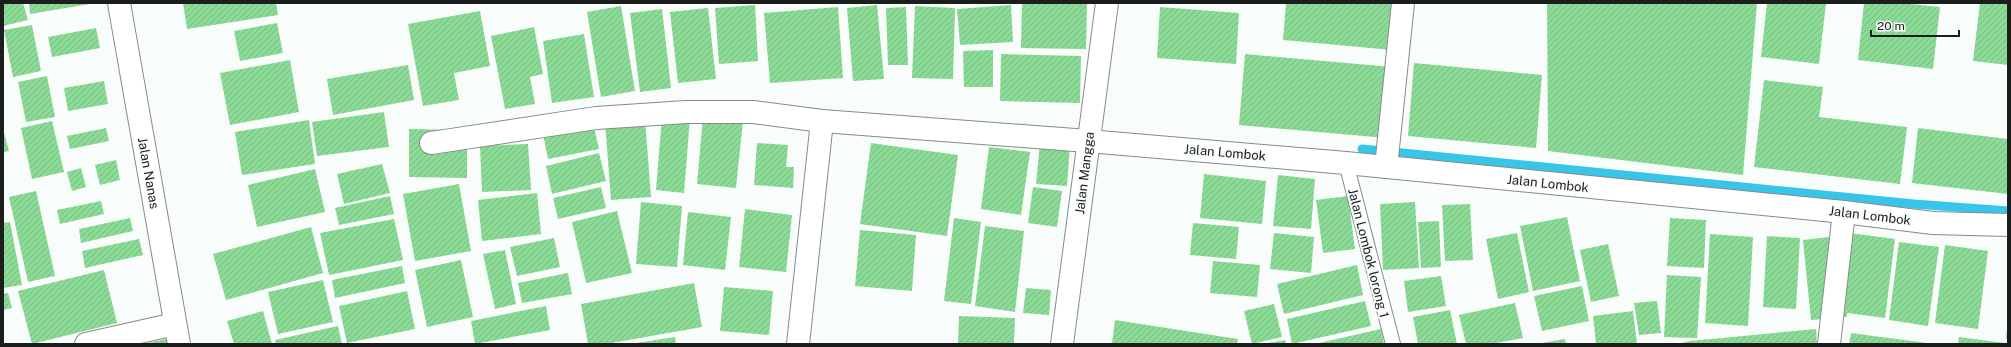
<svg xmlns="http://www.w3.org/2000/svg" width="2011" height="347" viewBox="0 0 2011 347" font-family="'Public Sans',sans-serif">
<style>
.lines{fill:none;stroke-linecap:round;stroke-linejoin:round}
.stream{stroke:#37c6e9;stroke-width:9}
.building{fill:url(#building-hatch)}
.lane-casing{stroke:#868a89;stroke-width:16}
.street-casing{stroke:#868a89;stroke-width:24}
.lane{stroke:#fff;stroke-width:14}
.street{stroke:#fff;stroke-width:22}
.labels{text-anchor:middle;stroke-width:4;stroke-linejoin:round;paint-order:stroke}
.street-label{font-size:13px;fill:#1c1d1d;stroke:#f8fdfb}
</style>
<defs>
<pattern id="building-hatch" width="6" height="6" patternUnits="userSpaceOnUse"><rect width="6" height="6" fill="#8bdb96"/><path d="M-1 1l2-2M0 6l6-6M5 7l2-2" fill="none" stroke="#77bc81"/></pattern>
</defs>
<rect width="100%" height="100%" fill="#f8fdfb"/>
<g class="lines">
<!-- stream -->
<polyline class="stream" points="1362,149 1914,204 2008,211"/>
</g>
<!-- building -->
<g class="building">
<polygon points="3,3 23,3 28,20 3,26"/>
<polygon points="29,3 90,3 90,4 30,14"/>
<polygon points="183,3 276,3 278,15 187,29"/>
<polygon points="1022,3 1087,4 1086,49 1021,48"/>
<polygon points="1286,3 1396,3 1392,50 1283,40"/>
<polygon points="1547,3 1757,3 1743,175 1548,151"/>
<polygon points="1767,3 1826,3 1819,64 1761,57"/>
<polygon points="1864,3 1901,3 1940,7 1933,69 1858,60"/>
<polygon points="1980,3 2008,3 2008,65 1973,61"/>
<polygon points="755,5 758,61 719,64 715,8"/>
<polygon points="877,5 884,79 853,81 847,8"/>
<polygon points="1011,5 1013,42 960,45 957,9"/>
<polygon points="621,6 635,91 601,97 587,12"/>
<polygon points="915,6 955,8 953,79 912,78"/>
<polygon points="838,7 843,78 770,83 764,13"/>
<polygon points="906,7 908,65 888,65 886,8"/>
<polygon points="1160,7 1239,13 1236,64 1157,58"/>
<polygon points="708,8 716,79 678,83 670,12"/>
<polygon points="662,9 671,88 640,92 630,13"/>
<polygon points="480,11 490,66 454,73 459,100 423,106 408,24"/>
<polygon points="277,23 283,53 240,61 234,31"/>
<polygon points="32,25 41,71 13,77 4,30"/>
<polygon points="534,27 543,74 530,77 535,104 505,109 491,36"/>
<polygon points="96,28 100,48 52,57 48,37"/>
<polygon points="584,34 594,97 552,103 543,41"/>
<polygon points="993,50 993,87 964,87 963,51"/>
<polygon points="1001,54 1081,56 1080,103 1000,101"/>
<polygon points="1245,54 1392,67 1386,138 1239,125"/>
<polygon points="290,60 299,112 230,125 220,73"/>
<polygon points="1414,63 1542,75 1536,148 1408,136"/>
<polygon points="408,65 414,100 333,115 327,79"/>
<polygon points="47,76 55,117 26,122 18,82"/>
<polygon points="1764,80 1823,87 1819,117 1907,127 1900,184 1754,167"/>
<polygon points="104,81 108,104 68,111 64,88"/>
<polygon points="384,112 389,147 317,156 312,122"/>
<polygon points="662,116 690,118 684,193 656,190"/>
<polygon points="703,117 743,121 736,188 697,184"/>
<polygon points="645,119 651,197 611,200 605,122"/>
<polygon points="309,120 315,164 242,175 235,132"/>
<polygon points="52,121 64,172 32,179 21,128"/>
<polygon points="593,123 599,149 548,159 543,134"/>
<polygon points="106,128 109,141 70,149 67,136"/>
<polygon points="1918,128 2008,139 2008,194 1912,183"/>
<polygon points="3,129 9,151 3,152"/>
<polygon points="409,129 467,130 467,178 409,177"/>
<polygon points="757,143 788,145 786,167 794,167 793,188 754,185"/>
<polygon points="871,143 958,155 947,236 860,224"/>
<polygon points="1040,143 1070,145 1067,186 1036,184"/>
<polygon points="528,144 531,190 482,192 480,146"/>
<polygon points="989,147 1030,152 1021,215 981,209"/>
<polygon points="599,153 606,181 552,194 546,166"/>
<polygon points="116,160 120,180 100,185 95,165"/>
<polygon points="382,164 390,193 344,204 337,174"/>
<polygon points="81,168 86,187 72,191 67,172"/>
<polygon points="315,169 325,212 257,227 248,185"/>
<polygon points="1204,174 1266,181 1262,224 1200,218"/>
<polygon points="1278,175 1315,179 1311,229 1273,226"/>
<polygon points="459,184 471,251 415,261 403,194"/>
<polygon points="601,187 606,208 558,219 553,198"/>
<polygon points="1033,187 1062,191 1057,227 1028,223"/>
<polygon points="36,191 55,276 28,282 9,197"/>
<polygon points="537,193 541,234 482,241 478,200"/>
<polygon points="390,196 394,214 339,225 335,208"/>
<polygon points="1348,196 1355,249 1323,253 1316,200"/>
<polygon points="101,201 104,214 60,224 57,210"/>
<polygon points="641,202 682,206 677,267 636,264"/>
<polygon points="1415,202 1419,268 1383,270 1380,204"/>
<polygon points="1470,204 1473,260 1445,261 1442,205"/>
<polygon points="745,209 792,215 786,272 739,267"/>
<polygon points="617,211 632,273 586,283 572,222"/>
<polygon points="688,212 731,217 725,270 683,265"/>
<polygon points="1567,217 1580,281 1533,291 1520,226"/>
<polygon points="130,218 133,231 81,243 79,229"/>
<polygon points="954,218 981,222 971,304 944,301"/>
<polygon points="1670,218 1706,220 1704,268 1667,266"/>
<polygon points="394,219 403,260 329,275 320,233"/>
<polygon points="1439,221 1441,267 1421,268 1418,222"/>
<polygon points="10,222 22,285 3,288 3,223"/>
<polygon points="1193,223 1239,227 1236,259 1190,255"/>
<polygon points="985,226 1024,231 1015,312 975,306"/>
<polygon points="311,227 323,273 226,300 213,254"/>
<polygon points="860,230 916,235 912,291 855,286"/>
<polygon points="1274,233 1314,237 1311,273 1270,269"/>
<polygon points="1517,233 1529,292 1498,299 1486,239"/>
<polygon points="1850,233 1895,239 1885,318 1847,313 1847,317 1811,320 1803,240 1838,236"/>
<polygon points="1710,234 1753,237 1748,326 1705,323"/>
<polygon points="1767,236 1800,238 1796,309 1763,307"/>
<polygon points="554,238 560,267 517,276 510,247"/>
<polygon points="139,239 143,255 85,268 82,251"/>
<polygon points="1899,242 1939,247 1928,326 1889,320"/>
<polygon points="1608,244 1619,296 1591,302 1580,250"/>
<polygon points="1945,245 1988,251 1978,329 1935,323"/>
<polygon points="505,250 516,304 495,309 483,254"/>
<polygon points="461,260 473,317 427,327 415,270"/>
<polygon points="1213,261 1260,265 1257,297 1210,293"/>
<polygon points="1357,265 1363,295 1284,314 1277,284"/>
<polygon points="402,266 405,283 335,298 332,280"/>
<polygon points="104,270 117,323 32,344 18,291"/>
<polygon points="568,273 572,294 522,303 518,283"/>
<polygon points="1667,275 1701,277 1697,338 1664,337"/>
<polygon points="1441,276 1446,306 1408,312 1404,281"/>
<polygon points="323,280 333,322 278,334 268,292"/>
<polygon points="694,283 702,327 606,344 588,344 581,304"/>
<polygon points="1582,286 1589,321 1542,331 1534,296"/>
<polygon points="724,287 773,291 769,335 720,331"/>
<polygon points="1026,288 1051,290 1049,315 1023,313"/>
<polygon points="407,291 415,329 347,343 339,306"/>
<polygon points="8,293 12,308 3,310 3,294"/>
<polygon points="1365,301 1371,326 1292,344 1287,319"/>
<polygon points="1657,301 1661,333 1639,335 1634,303"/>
<polygon points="1515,303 1523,338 1491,344 1466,344 1459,315"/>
<polygon points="1274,304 1282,337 1252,344 1244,311"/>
<polygon points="546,306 550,330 475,344 471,321"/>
<polygon points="1450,310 1457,344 1418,344 1413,317"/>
<polygon points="263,311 272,344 234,344 227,321"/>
<polygon points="1633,311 1637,344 1596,344 1593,316"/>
<polygon points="959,316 1015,318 1014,344 958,344"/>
<polygon points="1115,320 1238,339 1237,344 1112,344"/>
<polygon points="338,326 342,344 276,344 275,340"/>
<polygon points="1381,329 1384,344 1319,344 1319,343"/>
<polygon points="1816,329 1817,344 1678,344 1690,341"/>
<polygon points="2007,329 2008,329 2008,339 2006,339"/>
<polygon points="1851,333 1927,343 1927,344 1849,344"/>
<polygon points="675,337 676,344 636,344 636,343"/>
<polygon points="1959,337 2005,343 2005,344 1958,344"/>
<polygon points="171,338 172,344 147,344 147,343"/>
<polygon points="1565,339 1566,344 1542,344 1542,343"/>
<polygon points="1285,340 1286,344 1269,344 1268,343"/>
</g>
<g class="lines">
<defs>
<polyline id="lane" points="1346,163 1393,344"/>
<g id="street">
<polyline points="119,3 179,344"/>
<polyline points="431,143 596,118 686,112 753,112 822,121 1088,141 1346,163 1844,212 1933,223 2008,225"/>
<polyline points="1386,167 1403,3"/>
<polyline points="86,344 175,324"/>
<polyline points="798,344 822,121"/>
<polyline points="1062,344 1107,3"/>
<polyline points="1829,344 1844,212"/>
</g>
</defs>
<!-- lane casing -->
<use href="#lane" class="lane-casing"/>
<!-- street casing -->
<use href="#street" class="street-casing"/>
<!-- lane -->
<use href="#lane" class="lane"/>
<!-- street -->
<use href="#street" class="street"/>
</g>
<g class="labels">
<!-- street labels -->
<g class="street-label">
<text transform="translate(1225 152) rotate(5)" y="5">Jalan Lombok</text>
<text transform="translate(149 173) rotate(80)" y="5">Jalan Nanas</text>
<text transform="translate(1084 173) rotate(-83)" y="5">Jalan Mangga</text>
<text transform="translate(1548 183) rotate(6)" y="5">Jalan Lombok</text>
<text transform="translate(1870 215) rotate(7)" y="5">Jalan Lombok</text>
<text transform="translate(1369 253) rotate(76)" y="5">Jalan Lombok lorong 1</text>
</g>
</g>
<!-- border -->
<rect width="2011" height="347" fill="none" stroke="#1c1d1d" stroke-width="8"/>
<!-- scale -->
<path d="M1871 30v6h88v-6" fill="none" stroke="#1c1d1d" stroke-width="2"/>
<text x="1877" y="30" font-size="12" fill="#1c1d1d" stroke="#f8fdfb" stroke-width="3" paint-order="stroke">20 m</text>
</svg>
